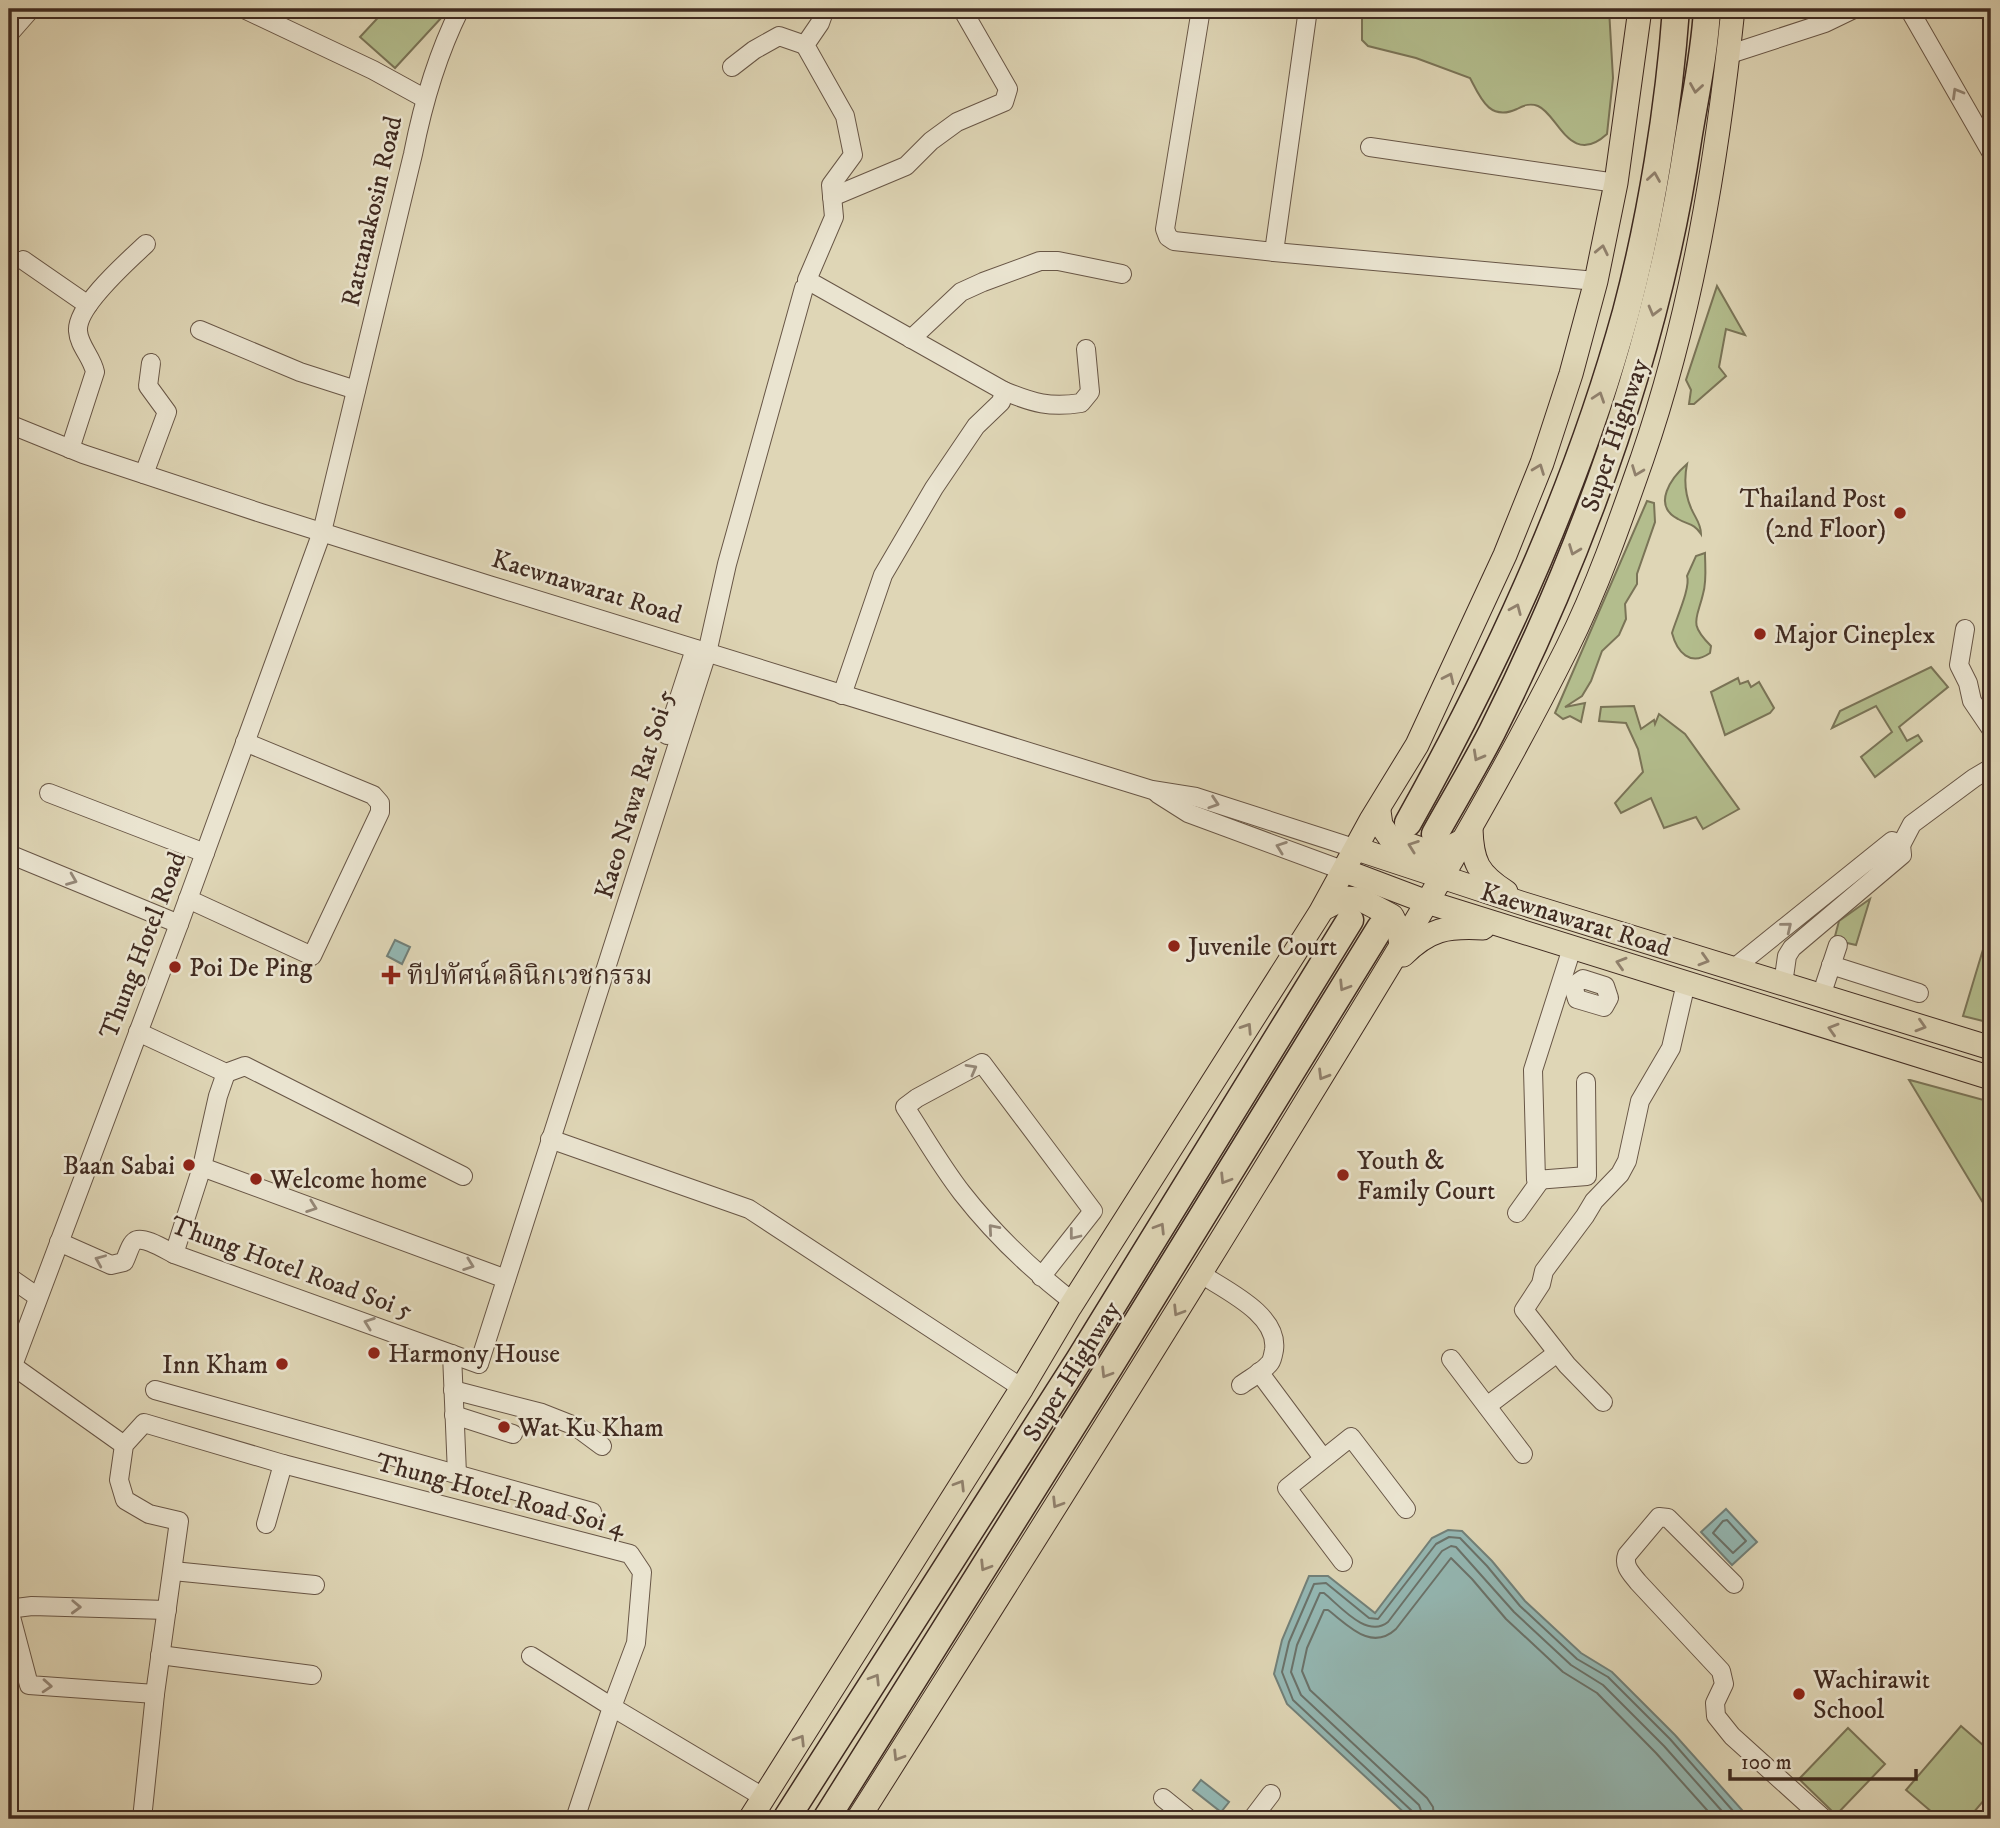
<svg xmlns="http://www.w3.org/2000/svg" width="2000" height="1828" viewBox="0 0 2000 1828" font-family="'IM FELL DW Pica','Noto Serif Thai',serif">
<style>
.green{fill:#b3bd8d;stroke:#7a7457;stroke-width:2}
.water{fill:#94b8b4;stroke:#728079;stroke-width:2}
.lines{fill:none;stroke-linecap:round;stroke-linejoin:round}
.shore{stroke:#6a726a;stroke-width:2}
.minor-casing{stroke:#685646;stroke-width:20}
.major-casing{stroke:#402b21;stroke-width:25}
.highway-casing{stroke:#402b21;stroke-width:29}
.minor{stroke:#eae4d0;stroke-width:18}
.major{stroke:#dfd6b6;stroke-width:23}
.highway{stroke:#dfd6b6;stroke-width:26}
.oneway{stroke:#90806c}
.oneway2{stroke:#958878}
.poi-dot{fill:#8f2418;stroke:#eae4d0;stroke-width:2.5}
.labels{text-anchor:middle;stroke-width:5;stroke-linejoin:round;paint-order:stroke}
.street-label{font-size:26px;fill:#402b21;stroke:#eae4d0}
.poi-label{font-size:26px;fill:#402b21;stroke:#eae4d0;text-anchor:start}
</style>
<rect width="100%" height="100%" fill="#dfd6b6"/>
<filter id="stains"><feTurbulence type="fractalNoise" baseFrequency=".00286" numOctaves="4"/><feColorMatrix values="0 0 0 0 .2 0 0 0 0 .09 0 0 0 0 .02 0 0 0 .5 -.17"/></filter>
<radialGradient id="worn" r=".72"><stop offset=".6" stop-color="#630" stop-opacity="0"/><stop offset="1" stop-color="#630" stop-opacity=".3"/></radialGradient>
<!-- green -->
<g class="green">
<polygon points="386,9 436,9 443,16 395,68 360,37"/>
<path d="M1362,9H1609L1613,78L1607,134C1570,168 1558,114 1538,106C1530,103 1524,105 1517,109C1489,122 1480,97 1470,78L1416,58L1368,46L1362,40Z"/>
<polygon points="1717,286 1745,335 1726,329 1719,367 1726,376 1694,404 1689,404 1691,390 1686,380"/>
<path d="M1687,464C1684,479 1685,494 1691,508C1695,518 1701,523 1701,534C1694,523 1688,525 1678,519C1651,505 1672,477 1687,464Z"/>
<polygon points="1647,501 1654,503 1655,522 1637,574 1637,584 1625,604 1626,619 1619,635 1602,651 1591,681 1582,696 1565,707 1585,703 1581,722 1570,716 1563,719 1555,713"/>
<path d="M1705,553C1705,566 1707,581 1703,594C1697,620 1688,623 1711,646L1710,653C1690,667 1677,652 1672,633C1676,619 1691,587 1687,576L1696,556Z"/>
<polygon points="1931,667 1948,687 1899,727 1907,741 1918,735 1922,741 1875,777 1861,757 1892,732 1876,706 1832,728 1840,711"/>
<polygon points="1738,678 1740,684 1748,681 1751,687 1759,682 1774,708 1770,713 1725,735 1711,692"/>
<polygon points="1634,706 1641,729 1654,720 1655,724 1659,714 1685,734 1739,809 1703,829 1696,817 1664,828 1651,798 1621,813 1615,803 1643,772 1638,749 1626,723 1599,721 1601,707"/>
<polygon points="1870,899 1856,945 1834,940 1839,921"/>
<polygon points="1991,923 1991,1023 1963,1016"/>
<polygon points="1910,1080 1991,1102 1991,1216 1909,1080"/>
<polygon points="1961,1726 1991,1752 1991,1792 1968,1819 1940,1819 1906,1790"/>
<polygon points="1848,1728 1885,1764 1836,1815 1799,1779"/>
</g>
<!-- water -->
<g class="water">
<polygon points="395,940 410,947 402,964 387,956"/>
<polygon points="1726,1509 1757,1542 1732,1565 1701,1532"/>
<polygon points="1448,1530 1462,1531 1492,1561 1525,1601 1581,1653 1612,1672 1675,1735 1750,1819 1411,1819 1287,1704 1274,1674 1282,1640 1309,1576 1328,1576 1375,1613 1432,1538"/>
<polygon points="1201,1780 1229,1802 1221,1812 1193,1790"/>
</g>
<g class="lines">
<!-- shore -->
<g class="shore">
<polygon points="1727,1520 1746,1541 1733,1553 1713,1533 1723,1521"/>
<polyline points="1415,1819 1412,1811 1293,1700 1282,1672 1289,1642 1314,1584 1326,1583 1369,1618 1378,1619 1436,1544 1449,1537 1460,1538 1487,1566 1520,1606 1577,1659 1608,1677 1670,1739 1740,1819"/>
<path d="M1424,1819L1419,1805L1301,1695L1291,1672L1297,1645L1320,1593H1324C1340,1606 1367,1639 1388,1622L1442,1551L1451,1546L1456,1547L1514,1612L1571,1665L1603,1685L1664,1746L1729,1819"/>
<path d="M1434,1819L1433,1807L1427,1798L1310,1690L1302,1671L1307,1648L1324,1610H1328C1348,1625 1371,1652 1396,1629L1451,1558L1472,1579L1506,1619L1563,1672L1597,1693L1656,1753L1715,1819"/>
</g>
<defs>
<g id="minor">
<polyline points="244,9 373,70 424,98"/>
<polyline points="825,9 820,23 805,45 845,116 853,155 831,185 834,217 807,280 1004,391 1001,402 976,426 934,488 883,575 842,695"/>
<polyline points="1201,9 1165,229 1168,237 1174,241 1274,252 1596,281"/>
<polyline points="1909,9 1991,152"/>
<polyline points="9,34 31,9"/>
<polyline points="1727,55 1825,23 1854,9"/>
<polyline points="732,67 754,50 779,36 805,45"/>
<polyline points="1370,147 1616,183"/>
<polyline points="832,197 906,166 931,141 957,122 1004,102 1008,89 962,9"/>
<polyline points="1274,252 1308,9"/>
<polyline points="23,260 88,305"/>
<polyline points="200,330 300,372 356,390"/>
<polyline points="911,339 961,292 983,282 1040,261 1058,261 1122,274"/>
<path d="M1004,391C1033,403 1050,408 1081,403L1090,392L1086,349"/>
<polyline points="9,424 83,454 261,513 489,585 1152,790 1196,797 1357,849"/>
<path d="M70,449L95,372C92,357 79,346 78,331C76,306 128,261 146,244"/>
<polyline points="144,474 167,412 148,386 151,363"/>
<polyline points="1965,629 1959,665 1968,683 1972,701 1991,729"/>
<polyline points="667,735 695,649"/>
<polyline points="49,793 205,853"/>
<polyline points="1158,794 1188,813 1345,871"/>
<polyline points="1901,845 1912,824 1974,778 1991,768"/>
<polyline points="9,854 179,924"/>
<polyline points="188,899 312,956 380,812 380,803 373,795 245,742"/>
<polyline points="1572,948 1533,1070 1536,1180 1587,1176 1586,1082"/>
<polyline points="1831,965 1919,993"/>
<polyline points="1733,969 1892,841 1901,845 1902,855 1792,948 1787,956 1783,984"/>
<polygon points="1583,979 1605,986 1609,998 1604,1007 1577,999 1573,986"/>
<polyline points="1821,996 1838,945"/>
<polyline points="138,1032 226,1073 245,1066 463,1176"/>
<polyline points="550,1139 749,1209 1022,1388"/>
<polyline points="202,1167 506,1279"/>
<polyline points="1517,1213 1540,1181"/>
<path d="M59,1242L111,1265L124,1262C127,1257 130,1244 135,1241C142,1235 166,1250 174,1254L479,1364L707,653L727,564L804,288"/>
<polyline points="174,1254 202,1167 218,1096 226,1073"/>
<path d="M1201,1274C1227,1291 1279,1315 1274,1350C1273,1355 1272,1362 1268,1365C1261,1373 1249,1379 1241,1385"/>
<polyline points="9,1277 38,1297"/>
<path d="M1041,1277L1093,1211L982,1063L917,1098L905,1107C924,1136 941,1166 962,1193C994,1234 1032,1270 1073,1302"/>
<polyline points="452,1354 457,1474"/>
<polyline points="1451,1359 1523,1454"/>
<polyline points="13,1366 124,1445"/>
<polyline points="1259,1372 1323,1458"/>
<path d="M9,1376L179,924L322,532L413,154C423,103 437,55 460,9"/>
<polyline points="155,1390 592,1512"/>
<polyline points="453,1390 542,1413 575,1426 602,1446"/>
<polyline points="1603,1402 1567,1365 1524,1310 1541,1284 1544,1271 1585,1216 1594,1201 1620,1174 1627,1161 1640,1101 1671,1048 1686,983"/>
<polyline points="1487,1406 1557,1353"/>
<polyline points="454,1415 513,1434"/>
<polyline points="266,1524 283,1464"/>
<polyline points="1343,1562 1287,1488 1351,1437 1406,1509"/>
<polyline points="173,1571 315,1585"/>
<path d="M1734,1584L1668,1518L1659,1517L1627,1555C1623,1566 1631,1573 1638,1582L1721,1671L1724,1684L1715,1703L1716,1716L1732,1736L1824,1819"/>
<polyline points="9,1613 16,1608 32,1606 167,1610"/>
<polyline points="10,1613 29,1685 155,1694"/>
<polyline points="160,1655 312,1675"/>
<polyline points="531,1656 612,1707 575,1819"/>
<polyline points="1163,1798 1189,1819"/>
<polyline points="142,1819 155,1694 179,1521 149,1514 125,1500 119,1480 124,1445 144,1423 283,1464 630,1554 642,1572 636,1643 612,1707 763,1797"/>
<polyline points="1252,1819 1271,1794"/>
</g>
<g id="major">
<polyline points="1379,811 1381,825 1390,838 1430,852 1443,851 1464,840"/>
<path d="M1471,829C1472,862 1478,874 1506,892"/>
<polyline points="1357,849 1521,903 1991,1048"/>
<polyline points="1345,871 1427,902 1991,1078"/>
<polyline points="1323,909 1344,898 1360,899 1392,916 1399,930 1401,947"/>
<path d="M1403,955C1429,929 1447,926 1483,928"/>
<polyline points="750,1819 1022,1388 1070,1307 1320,913 1371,820 1417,745 1505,555 1542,463 1571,374 1596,281 1616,183 1640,9"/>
<path d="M858,1819C1009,1581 1160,1341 1307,1100C1398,952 1489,804 1567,648C1597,588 1620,522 1642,459C1692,314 1717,161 1733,9"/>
</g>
<g id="highway">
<path d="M1408,823C1498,662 1577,490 1626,312C1651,218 1669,106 1676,9"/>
<path d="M1435,834C1454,800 1474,767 1492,732C1585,546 1657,347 1688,140C1695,97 1705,52 1707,9"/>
<polyline points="786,1819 1079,1360 1350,920"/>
<polyline points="826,1819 1110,1366 1380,928"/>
</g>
</defs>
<!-- minor casing -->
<use href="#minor" class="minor-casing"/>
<!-- major casing -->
<use href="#major" class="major-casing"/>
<!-- highway casing -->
<use href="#highway" class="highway-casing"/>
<!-- minor -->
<use href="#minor" class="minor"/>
<!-- major -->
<use href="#major" class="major"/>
<!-- highway -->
<use href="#highway" class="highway"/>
</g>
<!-- one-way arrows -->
<defs><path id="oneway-chevron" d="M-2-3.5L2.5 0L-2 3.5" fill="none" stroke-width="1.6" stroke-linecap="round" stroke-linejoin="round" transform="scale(1.75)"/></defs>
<g class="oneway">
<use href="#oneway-chevron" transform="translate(1696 88) rotate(99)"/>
<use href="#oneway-chevron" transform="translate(1654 177) rotate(-81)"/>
<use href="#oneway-chevron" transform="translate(1602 250) rotate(-78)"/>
<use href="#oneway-chevron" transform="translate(1654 311) rotate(105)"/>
<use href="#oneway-chevron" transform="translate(1599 397) rotate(-71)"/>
<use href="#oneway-chevron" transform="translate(1539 469) rotate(-69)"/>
<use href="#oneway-chevron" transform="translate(1637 471) rotate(111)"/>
<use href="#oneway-chevron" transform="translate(1574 550) rotate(111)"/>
<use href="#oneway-chevron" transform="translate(1516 609) rotate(-67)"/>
<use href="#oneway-chevron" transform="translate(1449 678) rotate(-65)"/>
<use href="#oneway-chevron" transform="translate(1478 756) rotate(119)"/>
<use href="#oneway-chevron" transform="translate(1413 846) rotate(-160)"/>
<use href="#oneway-chevron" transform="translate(1704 960) rotate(17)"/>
<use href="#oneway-chevron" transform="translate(1621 963) rotate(-163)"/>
<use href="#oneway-chevron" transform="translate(1344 986) rotate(122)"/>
<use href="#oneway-chevron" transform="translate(1921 1026) rotate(17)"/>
<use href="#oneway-chevron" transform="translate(1247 1028) rotate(-57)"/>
<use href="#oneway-chevron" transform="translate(1833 1029) rotate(-163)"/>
<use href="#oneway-chevron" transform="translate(1323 1075) rotate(121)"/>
<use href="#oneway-chevron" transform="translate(1225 1179) rotate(122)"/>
<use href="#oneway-chevron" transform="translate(1160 1228) rotate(-58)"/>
<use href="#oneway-chevron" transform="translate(1178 1311) rotate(122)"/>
<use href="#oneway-chevron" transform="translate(1106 1373) rotate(122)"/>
<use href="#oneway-chevron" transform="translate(960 1485) rotate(-58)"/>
<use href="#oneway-chevron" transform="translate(1057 1503) rotate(122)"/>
<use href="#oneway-chevron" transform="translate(985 1566) rotate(122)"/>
<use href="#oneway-chevron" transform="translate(875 1679) rotate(-58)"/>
<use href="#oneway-chevron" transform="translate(800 1740) rotate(-58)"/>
<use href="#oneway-chevron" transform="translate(898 1756) rotate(122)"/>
</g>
<g class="oneway2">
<use href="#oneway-chevron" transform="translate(1957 93) rotate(-120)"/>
<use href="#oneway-chevron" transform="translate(1214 803) rotate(18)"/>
<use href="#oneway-chevron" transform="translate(1281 847) rotate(-160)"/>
<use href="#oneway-chevron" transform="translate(72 880) rotate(22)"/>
<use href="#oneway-chevron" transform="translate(1787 927) rotate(-39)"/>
<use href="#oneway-chevron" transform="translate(972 1069) rotate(-29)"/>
<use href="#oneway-chevron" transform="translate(312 1207) rotate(20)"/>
<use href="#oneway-chevron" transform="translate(993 1229) rotate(-131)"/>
<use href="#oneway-chevron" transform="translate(1074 1235) rotate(128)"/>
<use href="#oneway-chevron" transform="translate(100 1260) rotate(-157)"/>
<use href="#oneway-chevron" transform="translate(469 1265) rotate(20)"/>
<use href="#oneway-chevron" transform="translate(369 1323) rotate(-160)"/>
<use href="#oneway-chevron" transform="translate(76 1607) rotate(2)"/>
<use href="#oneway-chevron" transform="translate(47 1686) rotate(4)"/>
</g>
<!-- markers -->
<g class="poi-dot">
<circle cx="1900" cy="513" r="7"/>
<circle cx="1760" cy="634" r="7"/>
<circle cx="1174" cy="946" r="7"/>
<circle cx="175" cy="967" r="7"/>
<path d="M387.5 964.5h7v7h7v7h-7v7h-7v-7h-7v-7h7z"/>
<circle cx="189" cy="1165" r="7"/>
<circle cx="1343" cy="1175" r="7"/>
<circle cx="256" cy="1179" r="7"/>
<circle cx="374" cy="1353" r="7"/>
<circle cx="282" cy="1364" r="7"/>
<circle cx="504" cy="1427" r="7"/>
<circle cx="1799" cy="1694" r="7"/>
</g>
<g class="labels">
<!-- street labels -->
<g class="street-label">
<text transform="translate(371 211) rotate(-77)" y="9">Rattanakosin Road</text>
<text transform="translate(1614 435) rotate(-71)" y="9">Super Highway</text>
<text transform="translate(587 586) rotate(17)" y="9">Kaewnawarat Road</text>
<text transform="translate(634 794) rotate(-73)" y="9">Kaeo Nawa Rat Soi 5</text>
<text transform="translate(1576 919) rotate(17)" y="9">Kaewnawarat Road</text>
<text transform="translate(142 945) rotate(-69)" y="9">Thung Hotel Road</text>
<text transform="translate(292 1267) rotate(20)" y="9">Thung Hotel Road Soi 5</text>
<text transform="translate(1071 1371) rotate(-58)" y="9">Super Highway</text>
<text transform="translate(501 1494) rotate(15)" y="9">Thung Hotel Road Soi 4</text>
</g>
<!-- poi labels -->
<g class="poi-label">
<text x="1886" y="507" text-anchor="end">Thailand Post<tspan x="1886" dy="30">(2nd Floor)</tspan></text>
<text x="1774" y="643">Major Cineplex</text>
<text x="1188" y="955">Juvenile Court</text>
<text x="189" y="976">Poi De Ping</text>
<text x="407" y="984">ทีปทัศน์คลินิกเวชกรรม</text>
<text x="1357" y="1169">Youth &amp;<tspan x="1357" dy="30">Family Court</tspan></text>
<text x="175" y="1174" text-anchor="end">Baan Sabai</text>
<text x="270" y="1188">Welcome home</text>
<text x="388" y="1362">Harmony House</text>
<text x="268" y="1373" text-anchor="end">Inn Kham</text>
<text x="518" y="1436">Wat Ku Kham</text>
<text x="1813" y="1688">Wachirawit<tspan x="1813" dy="30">School</tspan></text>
</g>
</g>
<!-- margin -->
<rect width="2000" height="1828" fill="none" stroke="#dfd6b6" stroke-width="35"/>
<rect x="10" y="10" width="1979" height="1807" fill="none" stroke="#402b21" stroke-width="3.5"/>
<rect x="18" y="18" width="1965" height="1793" fill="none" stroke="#402b21" stroke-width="2"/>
<!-- scale -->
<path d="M1730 1769v10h186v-10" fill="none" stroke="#402b21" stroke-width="3.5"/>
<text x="1741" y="1769" font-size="21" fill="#402b21" stroke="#eae4d0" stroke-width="5" paint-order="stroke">100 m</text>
<rect width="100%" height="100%" filter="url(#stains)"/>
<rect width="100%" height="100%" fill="url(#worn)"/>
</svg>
